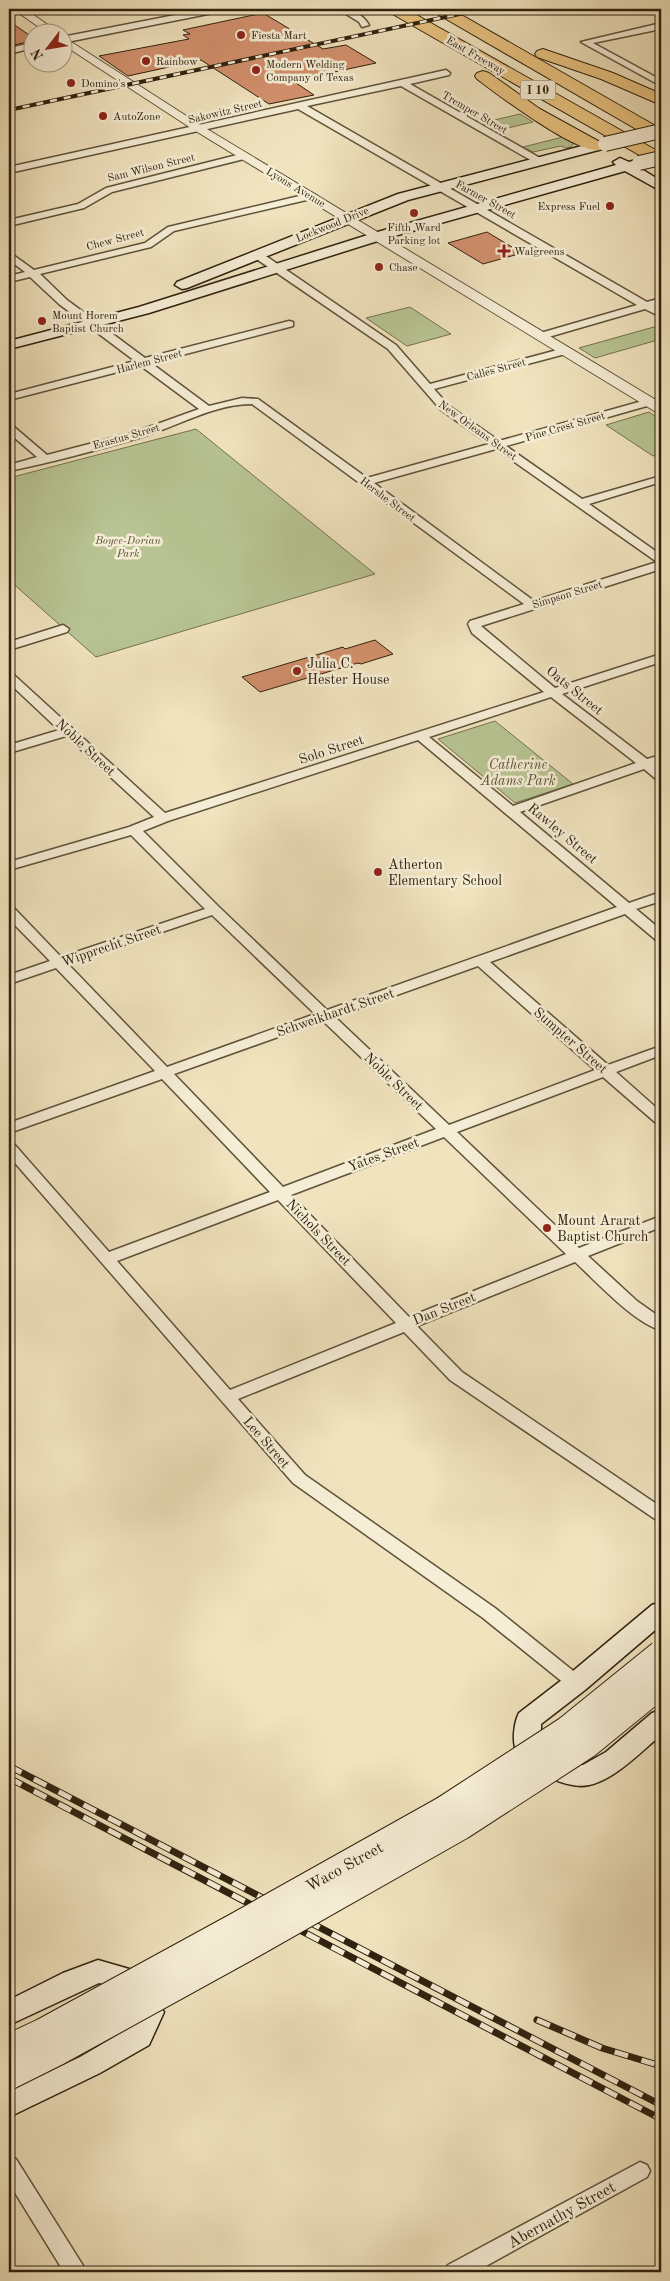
<svg xmlns="http://www.w3.org/2000/svg" width="670" height="2281" viewBox="0 0 670 2281" font-family="'Old Standard TT',serif">
<style>
.green{fill:#b8c493;stroke:#747250}
.building{fill:#d2906d;stroke:#2f210e}
.lines{fill:none;stroke-linecap:round;stroke-linejoin:round}
.minor-casing{stroke:#5f523a;stroke-width:3}
.tertiary-casing{stroke:#5f523a;stroke-width:2}
.secondary-casing{stroke:#2f210e;stroke-width:3}
.motorway-casing{stroke:#2f210e;stroke-width:2}
.minor{fill:#f5edd5;fill-rule:evenodd}
.tertiary{fill:#f5edd5;fill-rule:evenodd}
.secondary{fill:#f5edd5;fill-rule:evenodd}
.motorway{fill:#e8c27f;fill-rule:evenodd}
.rail-far1-casing{stroke:#2f210e;stroke-width:4}
.rail-casing{stroke:#2f210e;stroke-width:7}
.rail-far1{stroke:#f5edd5;stroke-width:2.5;stroke-dasharray:7;stroke-linecap:butt}
.rail{stroke:#f5edd5;stroke-width:5;stroke-dasharray:14;stroke-linecap:butt}
.secondary-bridge-far1-casing{stroke:#2f210e;stroke-width:16;stroke-linecap:butt}
.secondary-bridge-casing{stroke:#2f210e;stroke-width:29;stroke-linecap:butt}
.secondary-bridge-far1{stroke:#f5edd5;stroke-width:14}
.secondary-bridge{stroke:#f5edd5;stroke-width:27}
.poi-dot{fill:#8f2418;stroke:#f5edd5;stroke-width:2}
.labels{text-anchor:middle;stroke-width:5;stroke-linejoin:round;paint-order:stroke}
.far-poi-label{font-size:11px;fill:#2f210e;stroke:#f5edd5;text-anchor:start}
.far-street-label{font-size:11px;fill:#2f210e;stroke:#f5edd5}
.far-park-label{font-size:11px;font-style:italic;fill:#585236;stroke:#f5edd5}
.shield{fill:#f5edd5;stroke:#6a5e4a;stroke-width:1}
.shield-label{font-size:12px;font-weight:bold;fill:#2f210e}
.poi-label{font-size:14px;fill:#2f210e;stroke:#f5edd5;text-anchor:start}
.street-label{font-size:14px;fill:#2f210e;stroke:#f5edd5}
.park-label{font-size:14px;font-style:italic;fill:#585236;stroke:#f5edd5}
.near-street-label{font-size:16px;fill:#2f210e;stroke:#f5edd5}
</style>
<rect width="100%" height="100%" fill="#f0e3be"/>
<filter id="stains"><feTurbulence type="fractalNoise" baseFrequency=".004" numOctaves="4"/><feColorMatrix values="0 0 0 0 .2 0 0 0 0 .09 0 0 0 0 .02 0 0 0 .5 -.17"/></filter>
<radialGradient id="worn" r=".72"><stop offset=".6" stop-color="#630" stop-opacity="0"/><stop offset="1" stop-color="#630" stop-opacity=".3"/></radialGradient>
<!-- green -->
<g class="green">
<polygon points="520,114 533,122 495,131 482,123"/>
<polygon points="563,137 574,143 571,147 566,148 561,146 533,152 523,147"/>
<polygon points="410,307 451,334 407,346 366,318"/>
<polygon points="661,325 661,339 595,358 579,348"/>
<polygon points="649,412 661,420 661,454 653,456 606,425"/>
<polygon points="196,429 375,574 96,657 9,580 9,478"/>
<polygon points="495,721 573,784 515,803 438,739"/>
</g>
<!-- building -->
<g class="building">
<polygon points="263,13 323,49 346,45 376,63 293,81 314,95 269,104 201,60 128,76 99,56 189,39 183,35 190,34 183,30"/>
<polygon points="9,21 32,37 32,41 9,46"/>
<polygon points="487,232 522,253 483,264 448,243"/>
<polygon points="375,640 393,654 361,664 358,663 260,692 242,677 343,647 345,649"/>
</g>
<g class="lines">
<defs>
<g id="minor">
<polygon points="206,9 222,9 218,12 62,43 62,37"/>
<path d="M338,9C350,8 363,14 369,25L362,27L359,22Z"/>
<polygon points="661,23 661,29 593,43 661,80 661,86 581,42"/>
<polygon points="32,43 32,48 9,54 9,48"/>
<polygon points="446,70 450,73 449,75 410,84 540,158 540,162 534,162 401,86 307,106 647,302 661,298 661,304 655,306 661,310 661,317 645,309 545,338 537,338 537,334 637,305 298,109 9,173 9,167"/>
<polygon points="245,153 250,156 248,158 112,192 84,208 9,226 9,220 78,204 106,188"/>
<path d="M312,193L317,196L315,198L174,231L151,247L40,274L67,300L145,358L289,321L293,322V326L151,363L209,406L242,398L258,399L367,478L489,444L441,410L388,349L252,256V252H260L396,345L430,384L561,349H569V353L434,389L449,406L499,441L646,400H654L655,402L654,404L506,446L582,499L661,476V482L589,504L661,555V569L481,626L555,688L661,654V662L562,694L647,759L661,755V763L655,765L661,770V780L656,779L644,769L520,812L629,903L661,892V901L636,909L661,930V941L656,940L625,914L490,962L608,1065L661,1046V1055L616,1072L661,1112V1124L656,1123L603,1077L457,1132L579,1248L661,1216V1227L588,1256L637,1301L661,1318V1330C635,1324 596,1281 575,1262L417,1326L462,1372L661,1507V1521L655,1519L450,1380L404,1332L238,1399L305,1475L495,1608L582,1678L585,1683L582,1688L576,1690L570,1688L483,1618L293,1483L9,1156V1142L14,1144L109,1252L270,1192L162,1079L9,1133V1123L155,1071L56,968L9,984V975L50,961L9,919V907L14,908L61,957L205,909L131,835L9,870V862L129,827L154,817L66,736L9,753V745L59,730L9,683V673L13,674L165,813L544,692L472,633L468,624L470,621L524,604L252,404C214,404 178,426 142,437C98,450 53,462 9,471V465L37,457L9,433V425L13,426L47,455L135,432L199,409L141,366L9,400V394L135,361L59,304L30,277L9,282V276L25,272L9,260V252L34,270L145,243L168,227ZM496,449L657,562L534,601L374,483ZM551,697L636,763L513,806L429,737ZM418,740L617,907L327,1010L219,907L143,831L168,821ZM212,915L315,1014L167,1067L68,964ZM478,966L595,1070L449,1125L335,1017ZM323,1021L436,1129L283,1187L174,1074ZM444,1137L566,1254L409,1317L291,1195ZM278,1200L396,1323L230,1390L117,1261Z"/>
<polygon points="63,625 69,629 67,632 9,650 9,642"/>
<polygon points="9,2156 16,2159 87,2272 64,2272 9,2183"/>
<polygon points="640,2162 647,2165 650,2171 647,2177 475,2272 445,2272 448,2265"/>
</g>
<g id="tertiary">
<polygon points="13,9 25,9 58,32 46,32"/>
<polygon points="62,36 202,126 661,403 661,413 656,412 194,130 62,44"/>
</g>
<g id="secondary">
<polygon points="605,140 610,141 612,144 610,147 408,200 187,288 182,289 175,285 177,282 398,194"/>
<polygon points="620,158 629,162 639,159 644,160 646,163 638,167 661,181 661,191 625,171 384,239 149,313 9,349 9,341 139,307 374,233 616,165 613,162"/>
<path d="M661,1602V1625L585,1690L541,1724V1744L566,1763L583,1765L606,1752L652,1713L661,1710V1735C642,1751 614,1780 589,1785C567,1790 531,1771 518,1754C511,1744 514,1723 519,1713L567,1676L652,1605Z"/>
<polygon points="98,1960 136,1971 164,2012 149,2045 100,2073 9,2117 9,2091 80,2057 128,2029 135,2014 117,1988 99,1983 9,2025 9,2000 63,1973"/>
</g>
<g id="motorway">
<polygon points="387,9 406,9 661,153 661,165 655,164 389,12"/>
<polygon points="432,9 451,9 661,129 661,141 655,140 434,12"/>
<polygon points="543,49 613,73 661,94 661,105 601,79 537,57 535,54 537,51"/>
<path d="M483,71L489,73L540,109L600,142L603,146L600,150C578,155 498,95 477,79L475,76L477,73Z"/>
</g>
</defs>
<!-- minor casing -->
<use href="#minor" class="minor-casing"/>
<!-- tertiary casing -->
<use href="#tertiary" class="tertiary-casing"/>
<!-- secondary casing -->
<use href="#secondary" class="secondary-casing"/>
<!-- motorway casing -->
<use href="#motorway" class="motorway-casing"/>
<!-- minor -->
<use href="#minor" class="minor"/>
<!-- tertiary -->
<use href="#tertiary" class="tertiary"/>
<!-- secondary -->
<use href="#secondary" class="secondary"/>
<!-- motorway -->
<use href="#motorway" class="motorway"/>
<defs>
<polyline id="rail-far1" points="9,110 483,9"/>
<g id="rail">
<polyline points="9,1766 661,2105"/>
<polyline points="9,1778 661,2119"/>
<polyline points="537,2020 602,2048 661,2066"/>
</g>
</defs>
<!-- rail-far1 casing -->
<use href="#rail-far1" class="rail-far1-casing"/>
<!-- rail casing -->
<use href="#rail" class="rail-casing"/>
<!-- rail-far1 -->
<use href="#rail-far1" class="rail-far1"/>
<!-- rail -->
<use href="#rail" class="rail"/>
<defs>
<g id="secondary-bridge-far1">
<polyline points="605,144 661,131"/>
<polyline points="639,163 661,158"/>
</g>
<g id="secondary-bridge">
<polyline points="9,2048 43,2032 237,1926 444,1810 567,1730 661,1654"/>
<polyline points="9,2076 57,2052 253,1944 461,1826 586,1745 661,1684"/>
</g>
</defs>
<!-- secondary-bridge-far1 casing -->
<use href="#secondary-bridge-far1" class="secondary-bridge-far1-casing"/>
<!-- secondary-bridge casing -->
<use href="#secondary-bridge" class="secondary-bridge-casing"/>
<!-- secondary-bridge-far1 -->
<use href="#secondary-bridge-far1" class="secondary-bridge-far1"/>
<!-- secondary-bridge -->
<use href="#secondary-bridge" class="secondary-bridge"/>
</g>
<!-- markers -->
<g class="poi-dot">
<circle cx="241" cy="35" r="5"/>
<circle cx="146" cy="61" r="5"/>
<circle cx="256" cy="70" r="5"/>
<circle cx="71" cy="83" r="5"/>
<circle cx="103" cy="116" r="5"/>
<circle cx="610" cy="206" r="5"/>
<circle cx="414" cy="213" r="5"/>
<path d="M501.5 243.5h5v5h5v5h-5v5h-5v-5h-5v-5h5z"/>
<circle cx="379" cy="267" r="5"/>
<circle cx="42" cy="321" r="5"/>
<circle cx="297" cy="671" r="5"/>
<circle cx="378" cy="872" r="5"/>
<circle cx="547" cy="1228" r="5"/>
</g>
<g class="labels">
<!-- far-poi labels -->
<g class="far-poi-label">
<text x="251" y="39">Fiesta Mart</text>
<text x="156" y="65">Rainbow</text>
<text x="266" y="68">Modern Welding<tspan x="266" dy="13">Company of Texas</tspan></text>
<text x="81" y="87">Domino's</text>
<text x="113" y="120">AutoZone</text>
<text x="600" y="210" text-anchor="end">Express Fuel</text>
<text x="414" y="231" text-anchor="middle">Fifth Ward<tspan x="414" dy="13">Parking lot</tspan></text>
<text x="514" y="255">Walgreens</text>
<text x="389" y="271">Chase</text>
<text x="52" y="319">Mount Horem<tspan x="52" dy="13">Baptist Church</tspan></text>
</g>
<!-- far-street labels -->
<g class="far-street-label">
<text transform="translate(476 55) rotate(30)" y="4">East Freeway</text>
<text transform="translate(225 111) rotate(-13)" y="4">Sakowitz Street</text>
<text transform="translate(475 112) rotate(30)" y="4">Tremper Street</text>
<text transform="translate(151 167) rotate(-14)" y="4">Sam Wilson Street</text>
<text transform="translate(296 187) rotate(31)" y="4">Lyons Avenue</text>
<text transform="translate(486 199) rotate(29)" y="4">Farmer Street</text>
<text transform="translate(332 224) rotate(-22)" y="4">Lockwood Drive</text>
<text transform="translate(115 239) rotate(-15)" y="4">Chew Street</text>
<text transform="translate(149 361) rotate(-15)" y="4">Harlem Street</text>
<text transform="translate(496 369) rotate(-15)" y="4">Calles Street</text>
<text transform="translate(565 426) rotate(-16)" y="4">Pine Crest Street</text>
<text transform="translate(478 430) rotate(36)" y="4">New Orleans Street</text>
<text transform="translate(126 436) rotate(-16)" y="4">Erastus Street</text>
<text transform="translate(388 499) rotate(37)" y="4">Hershe Street</text>
<text transform="translate(567 594) rotate(-17)" y="4">Simpson Street</text>
</g>
<!-- far-park labels -->
<g class="far-park-label">
<text x="128" y="544">Boyce-Dorian<tspan x="128" dy="13">Park</tspan></text>
</g>
<!-- shield labels -->
<rect class="shield" x="520.5" y="80.5" width="35" height="19" rx="4"/>
<g class="shield-label">
<text x="538" y="94">I 10</text>
</g>
<!-- poi labels -->
<g class="poi-label">
<text x="307" y="668">Julia C.<tspan x="307" dy="16">Hester House</tspan></text>
<text x="388" y="869">Atherton<tspan x="388" dy="16">Elementary School</tspan></text>
<text x="557" y="1225">Mount Ararat<tspan x="557" dy="16">Baptist Church</tspan></text>
</g>
<!-- street labels -->
<g class="street-label">
<text transform="translate(575 690) rotate(39)" y="5">Oats Street</text>
<text transform="translate(86 747) rotate(43)" y="5">Noble Street</text>
<text transform="translate(331 749) rotate(-18)" y="5">Solo Street</text>
<text transform="translate(563 833) rotate(40)" y="5">Rawley Street</text>
<text transform="translate(111 945) rotate(-19)" y="5">Wipprecht Street</text>
<text transform="translate(335 1012) rotate(-19)" y="5">Schweikhardt Street</text>
<text transform="translate(571 1040) rotate(41)" y="5">Sumpter Street</text>
<text transform="translate(394 1081) rotate(44)" y="5">Noble Street</text>
<text transform="translate(383 1154) rotate(-20)" y="5">Yates Street</text>
<text transform="translate(319 1232) rotate(46)" y="5">Nichols Street</text>
<text transform="translate(444 1308) rotate(-22)" y="5">Dan Street</text>
<text transform="translate(267 1442) rotate(49)" y="5">Lee Street</text>
</g>
<!-- park labels -->
<g class="park-label">
<text x="518" y="769">Catherine<tspan x="518" dy="16">Adams Park</tspan></text>
</g>
<!-- near-street labels -->
<g class="near-street-label">
<text transform="translate(344 1866) rotate(-29)" y="6">Waco Street</text>
<text transform="translate(561 2214) rotate(-29)" y="6">Abernathy Street</text>
</g>
</g>
<!-- margin -->
<rect width="670" height="2281" fill="none" stroke="#f0e3be" stroke-width="30"/>
<rect x="10" y="10" width="650" height="2261" fill="none" stroke="#2f210e" stroke-width="2.5"/>
<rect x="15" y="15" width="640" height="2251" fill="none" stroke="#2f210e"/>
<!-- north arrow -->
<g transform="translate(48 48) rotate(239)"><circle r="24" fill="#f5edd5" stroke="#a69b85"/>
<path d="M0-4L9 19L0 12L-9 19Z" fill="#8f2418"/>
<text y="-8" font-size="14" font-weight="bold" text-anchor="middle" fill="#2f210e">N</text>
</g>
<rect width="100%" height="100%" filter="url(#stains)"/>
<rect width="100%" height="100%" fill="url(#worn)"/>
</svg>
